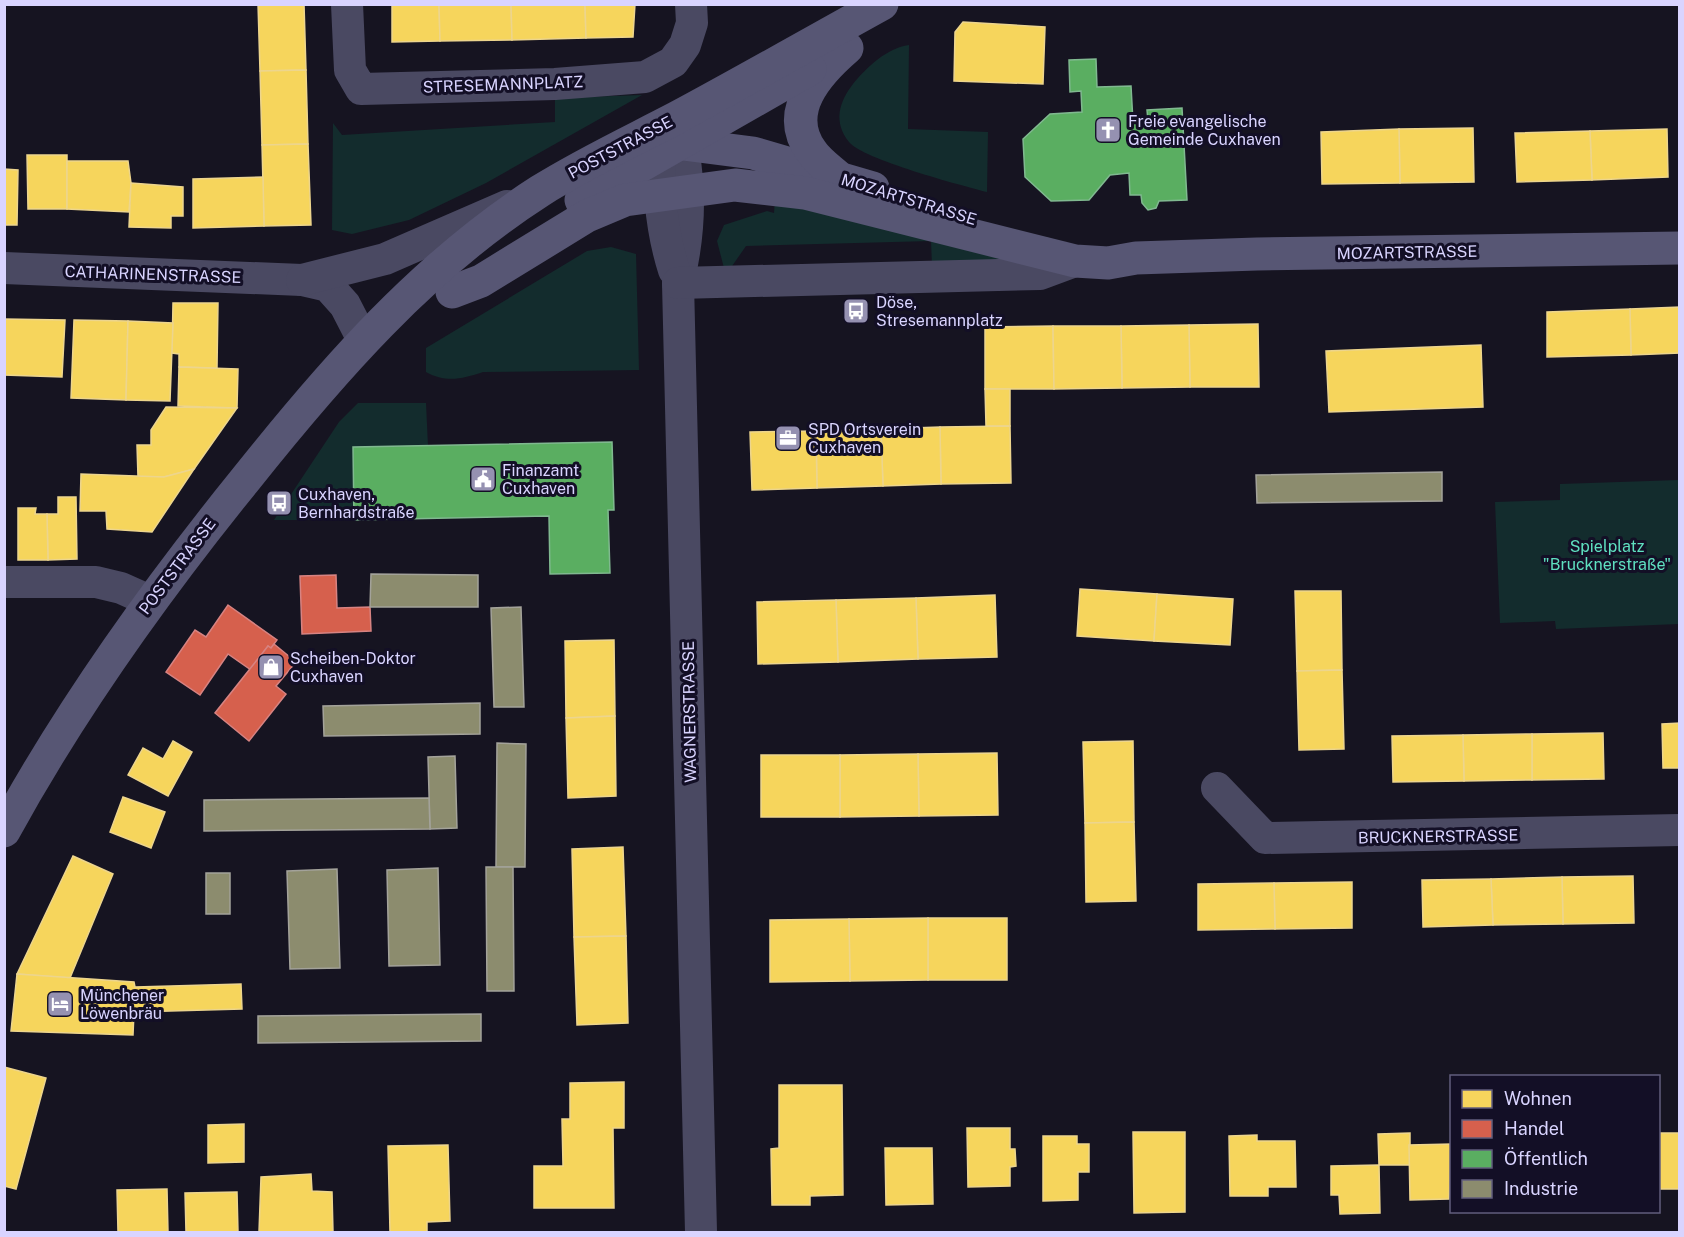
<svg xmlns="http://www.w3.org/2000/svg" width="1684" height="1237" viewBox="0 0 1684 1237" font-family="'Public Sans',sans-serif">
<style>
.green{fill:#132c2d}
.homes{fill:#f6d55c;stroke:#edd58d;stroke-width:1.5}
.shops{fill:#d6604d;stroke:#d78382;stroke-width:1.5}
.public{fill:#5aae61;stroke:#80b990;stroke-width:1.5}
.industry{fill:#8c8c6e;stroke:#a3a29a;stroke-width:1.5}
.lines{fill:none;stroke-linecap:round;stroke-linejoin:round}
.street{stroke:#4a4962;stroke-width:32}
.secondary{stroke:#575674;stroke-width:33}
.labels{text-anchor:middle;stroke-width:6;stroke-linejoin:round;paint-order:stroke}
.street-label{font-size:16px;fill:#d9d4ff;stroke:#130f26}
.poi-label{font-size:16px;fill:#d9d4ff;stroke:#130f26;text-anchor:start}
.park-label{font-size:16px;fill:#5fe0c0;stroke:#130f26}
</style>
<rect width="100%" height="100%" fill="#161421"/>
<!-- green -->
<g class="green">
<path d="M909,45L908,129L988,132L987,192C963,186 862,159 849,142C833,122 839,102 853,84C867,67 887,48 909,45Z"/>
<polygon points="642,95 486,183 409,220 352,234 332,230 333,123 342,135 555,122 555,98"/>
<polygon points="775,198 1029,263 932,266 931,241 746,246 730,269 724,268 717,241 724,225 767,211 774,213"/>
<path d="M611,247L636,254L639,370L483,372C462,379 446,383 426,372V348L587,251Z"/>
<polygon points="358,403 426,403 428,446 353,447 354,520 274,520 339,422"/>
<polygon points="1679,480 1679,624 1556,629 1555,621 1500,623 1495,502 1560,500 1560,484"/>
</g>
<!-- homes -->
<g class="homes">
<polygon points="258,4 304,4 306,70 260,71"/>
<polygon points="392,4 439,4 440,41 392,42"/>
<polygon points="439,4 511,4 512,40 440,41"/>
<polygon points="511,4 585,4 586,38 512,40"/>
<polygon points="585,4 635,4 633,37 586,38"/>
<polygon points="963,22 1045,27 1043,84 954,81 955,32"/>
<polygon points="306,70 308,144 262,145 260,71"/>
<polygon points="1473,128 1474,182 1400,183 1399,129"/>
<polygon points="1399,129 1400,183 1322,184 1321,132"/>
<polygon points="1667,129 1668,177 1592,180 1590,131"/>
<polygon points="1590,131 1592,180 1517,182 1515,133"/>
<polygon points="308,144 311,225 264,226 262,145"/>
<polygon points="27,155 67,155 67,209 28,209"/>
<polygon points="67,161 128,161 131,183 129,212 67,209"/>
<polygon points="4,169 18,170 17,225 4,225"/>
<polygon points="263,177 264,226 193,228 193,179"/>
<polygon points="131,183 183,187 183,216 171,216 171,228 129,227"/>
<polygon points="173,303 218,303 217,368 179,367 179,354 172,353"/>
<polygon points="1680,307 1680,353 1631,355 1630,309"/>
<polygon points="1630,309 1631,355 1547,357 1547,312"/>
<polygon points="4,319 65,320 62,377 4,375"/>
<polygon points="74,320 128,321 126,400 71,398"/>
<polygon points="128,321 173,323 170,401 126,400"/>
<polygon points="1258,324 1259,387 1190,387 1189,325"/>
<polygon points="1189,325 1190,387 1122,388 1121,326"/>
<polygon points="1053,326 1054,389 985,389 985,327"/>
<polygon points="1053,326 1121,326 1122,388 1054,389"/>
<polygon points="1481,345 1483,407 1329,412 1326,351"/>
<polygon points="179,367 238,369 237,408 178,406"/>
<polygon points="985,389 1010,389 1010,426 986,426"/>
<polygon points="166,407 237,408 194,469 164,477 138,477 137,445 151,445 151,430"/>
<polygon points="1010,426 1011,483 941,484 940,427"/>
<polygon points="940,427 941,484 883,486 881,429"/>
<polygon points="881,429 883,486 817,488 816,431"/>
<polygon points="816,431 817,488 752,490 750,432"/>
<polygon points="194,469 152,532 107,529 106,511 80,511 81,474 164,477"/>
<polygon points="58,497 76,497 77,559 48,560 47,514 58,514"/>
<polygon points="18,508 36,508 35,514 47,514 48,560 18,560"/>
<polygon points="1080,589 1157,594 1154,641 1077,636"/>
<polygon points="1295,591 1341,591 1342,670 1297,671"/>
<polygon points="1157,594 1233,599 1230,645 1154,641"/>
<polygon points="995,595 997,657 918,659 916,598"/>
<polygon points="916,598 918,659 838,662 836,600"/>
<polygon points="836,600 838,662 758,664 757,602"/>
<polygon points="614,640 615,716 566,718 565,641"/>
<polygon points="1342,670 1344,749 1299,750 1297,671"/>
<polygon points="615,716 616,796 568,798 566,718"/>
<polygon points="1680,723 1680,768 1663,768 1662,724"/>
<polygon points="1603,733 1604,779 1532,780 1532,734"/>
<polygon points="1532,734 1532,780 1464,781 1463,735"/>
<polygon points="1463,735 1464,781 1393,782 1392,736"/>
<polygon points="173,741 192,752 168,796 128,775 143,748 163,759"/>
<polygon points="1133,741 1134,822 1085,823 1083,742"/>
<polygon points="997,753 998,815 919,816 918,754"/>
<polygon points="918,754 919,816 840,817 840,755"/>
<rect x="761" y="755" width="79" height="62"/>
<polygon points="123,797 165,812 151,848 110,832"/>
<polygon points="1134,822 1136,901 1086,902 1085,823"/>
<polygon points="623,847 626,936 574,937 572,849"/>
<polygon points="73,856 113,874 70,978 17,974"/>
<polygon points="1633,876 1634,923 1563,924 1562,877"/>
<polygon points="1562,877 1563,924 1493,925 1491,879"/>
<polygon points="1491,879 1493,925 1423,927 1422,880"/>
<polygon points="1352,882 1352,928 1275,929 1274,883"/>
<polygon points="1274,883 1275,929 1198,930 1198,884"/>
<rect x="928" y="918" width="79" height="62"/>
<polygon points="928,918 928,980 850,981 849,919"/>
<polygon points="849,919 850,981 770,982 770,920"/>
<polygon points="626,936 628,1023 577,1025 574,937"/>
<polygon points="17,974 134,982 135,987 241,984 242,1009 134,1012 133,1035 11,1031"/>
<polygon points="4,1067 46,1078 16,1189 4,1186"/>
<polygon points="624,1082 624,1128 613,1128 614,1208 534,1208 534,1166 563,1166 562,1119 570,1119 570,1083"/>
<polygon points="779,1085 842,1085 843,1195 810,1196 810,1205 772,1205 771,1149 779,1148"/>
<polygon points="244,1124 244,1162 208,1163 208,1125"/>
<polygon points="967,1128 1010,1128 1010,1149 1015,1149 1016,1166 1010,1167 1010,1186 968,1187"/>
<polygon points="1133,1132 1185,1132 1185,1212 1134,1213"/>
<polygon points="1410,1133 1410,1165 1379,1165 1378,1134"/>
<rect x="1658" y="1133" width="22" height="56"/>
<polygon points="1257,1135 1257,1141 1295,1141 1296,1187 1268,1187 1268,1196 1230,1196 1229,1136"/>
<polygon points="1043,1136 1077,1136 1077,1144 1089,1144 1089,1172 1078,1172 1078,1200 1043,1201"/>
<polygon points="1452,1144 1449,1199 1410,1200 1409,1145"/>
<polygon points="448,1145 450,1221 427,1222 427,1232 390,1232 388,1146"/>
<polygon points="885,1148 932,1148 933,1204 886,1205"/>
<polygon points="1379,1165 1380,1213 1340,1214 1339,1195 1331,1195 1331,1166"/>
<polygon points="311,1174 312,1191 332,1192 333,1232 259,1232 261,1177"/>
<polygon points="167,1189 168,1232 118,1232 117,1190"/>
<polygon points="237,1192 238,1232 186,1232 185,1193"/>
</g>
<!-- shops -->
<g class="shops">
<polygon points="336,575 337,608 370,607 371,631 302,634 300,576"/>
<polygon points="228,605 277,640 271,648 268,646 251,670 228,654 200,695 166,672 195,630 206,637"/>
<polygon points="274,644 296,662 276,686 286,694 249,741 215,713 268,646 271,648"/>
</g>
<!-- public -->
<g class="public">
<polygon points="1096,59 1097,87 1131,86 1133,122 1148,121 1147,110 1182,108 1187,200 1159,201 1156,208 1148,210 1142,203 1141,195 1130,195 1129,173 1110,175 1089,200 1051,201 1025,177 1023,139 1050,114 1082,112 1081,91 1070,92 1069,60"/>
<polygon points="612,442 614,510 608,510 610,573 550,574 549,516 354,520 353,447"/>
</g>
<!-- industry -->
<g class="industry">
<polygon points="1442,472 1442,501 1257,503 1256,475"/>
<polygon points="371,574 478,575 478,607 370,607"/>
<polygon points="521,607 524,707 494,707 491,608"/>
<polygon points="480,703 480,734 324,736 323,706"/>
<polygon points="497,743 526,744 525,867 496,867"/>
<polygon points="455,756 457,828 430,829 428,757"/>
<polygon points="429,798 430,829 204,831 204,800"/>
<polygon points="486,867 513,867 514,991 487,991"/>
<polygon points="438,868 440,965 389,966 387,870"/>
<polygon points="337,869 340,968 290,969 287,871"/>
<rect x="206" y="873" width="24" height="41"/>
<polygon points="481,1014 481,1041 258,1043 258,1016"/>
</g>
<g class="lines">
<!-- street -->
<g class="street">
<polyline points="347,4 350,70 361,89 555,84 645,77 673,62 685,45 692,23 691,4"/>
<path d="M676,120C692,173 691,229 678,283L701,1232"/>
<path d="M668,131C651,164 663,236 674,270"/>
<polyline points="4,268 302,280 328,286 345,305 363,340"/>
<polyline points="302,280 385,259 507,206"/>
<polyline points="678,283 1040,274 1075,261"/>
<polyline points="4,582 96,582 121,588 150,601"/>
<polyline points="1217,788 1265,838 1680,830"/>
</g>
<!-- secondary -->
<g class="secondary">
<polyline points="683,144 753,153 873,188"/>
<path d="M836,175C828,168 818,161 812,152C782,112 818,73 847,48"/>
<polyline points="581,200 810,69"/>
<polyline points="452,292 481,281 587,216 625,200 735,185 805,193 1075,261 1108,263 1136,258 1257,254 1680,248"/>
<path d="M4,831C73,705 155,591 245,480C331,372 423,266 540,191C583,164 630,142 676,118C745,81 813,42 882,4"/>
</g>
</g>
<!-- icons -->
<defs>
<symbol id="church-square" viewBox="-11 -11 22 22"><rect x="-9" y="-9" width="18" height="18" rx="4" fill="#9591b1" stroke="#130f26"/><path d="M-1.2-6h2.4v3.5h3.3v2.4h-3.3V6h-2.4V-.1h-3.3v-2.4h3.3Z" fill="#fff"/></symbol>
<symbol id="bus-square" viewBox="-11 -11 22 22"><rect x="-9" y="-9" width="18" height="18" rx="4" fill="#9591b1" stroke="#130f26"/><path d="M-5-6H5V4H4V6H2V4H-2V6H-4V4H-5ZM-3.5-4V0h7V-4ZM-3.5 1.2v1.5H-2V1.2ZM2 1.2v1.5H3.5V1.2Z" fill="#fff"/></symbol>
<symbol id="office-square" viewBox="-11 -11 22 22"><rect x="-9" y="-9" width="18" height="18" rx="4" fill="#9591b1" stroke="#130f26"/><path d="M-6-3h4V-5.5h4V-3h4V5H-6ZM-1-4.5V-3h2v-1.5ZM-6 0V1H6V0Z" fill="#fff"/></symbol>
<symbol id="civic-square" viewBox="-11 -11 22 22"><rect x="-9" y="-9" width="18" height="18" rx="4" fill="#9591b1" stroke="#130f26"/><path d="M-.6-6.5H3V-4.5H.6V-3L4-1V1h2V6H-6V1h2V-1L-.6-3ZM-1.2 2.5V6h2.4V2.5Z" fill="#fff"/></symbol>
<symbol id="shop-square" viewBox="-11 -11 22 22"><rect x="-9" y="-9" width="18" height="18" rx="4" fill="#9591b1" stroke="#130f26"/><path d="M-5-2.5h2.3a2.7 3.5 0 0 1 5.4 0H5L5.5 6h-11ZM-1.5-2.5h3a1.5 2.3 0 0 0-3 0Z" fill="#fff"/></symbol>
<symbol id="hotel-square" viewBox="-11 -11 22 22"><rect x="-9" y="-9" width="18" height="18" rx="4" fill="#9591b1" stroke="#130f26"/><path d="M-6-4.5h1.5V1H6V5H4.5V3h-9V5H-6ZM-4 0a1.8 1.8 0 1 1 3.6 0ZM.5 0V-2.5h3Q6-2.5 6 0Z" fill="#fff"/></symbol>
</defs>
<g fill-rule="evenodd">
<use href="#church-square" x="1093" y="115" width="30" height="30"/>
<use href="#bus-square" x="841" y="296" width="30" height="30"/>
<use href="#office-square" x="773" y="423" width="30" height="30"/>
<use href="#civic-square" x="468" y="464" width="30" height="30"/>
<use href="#bus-square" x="264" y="488" width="30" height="30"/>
<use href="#shop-square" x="256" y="652" width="30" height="30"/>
<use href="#hotel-square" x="45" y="989" width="30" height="30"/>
</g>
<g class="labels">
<!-- street labels -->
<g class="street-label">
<text transform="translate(503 84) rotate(-2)" y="6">STRESEMANNPLATZ</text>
<text transform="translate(620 147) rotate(-28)" y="6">POSTSTRASSE</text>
<text transform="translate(909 199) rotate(17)" y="6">MOZARTSTRASSE</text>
<text transform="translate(1407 252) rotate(-1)" y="6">MOZARTSTRASSE</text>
<text transform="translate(153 274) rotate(2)" y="6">CATHARINENSTRASSE</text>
<text transform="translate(177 566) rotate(-53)" y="6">POSTSTRASSE</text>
<text transform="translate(689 712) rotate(-91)" y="6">WAGNERSTRASSE</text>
<text transform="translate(1438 836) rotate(-1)" y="6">BRUCKNERSTRASSE</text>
</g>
<!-- poi labels -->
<g class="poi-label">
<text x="1128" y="127">Freie evangelische<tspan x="1128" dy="18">Gemeinde Cuxhaven</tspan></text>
<text x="876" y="308">Döse,<tspan x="876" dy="18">Stresemannplatz</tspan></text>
<text x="808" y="435">SPD Ortsverein<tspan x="808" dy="18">Cuxhaven</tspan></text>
<text x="502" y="476">Finanzamt<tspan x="502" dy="18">Cuxhaven</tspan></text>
<text x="298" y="500">Cuxhaven,<tspan x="298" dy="18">Bernhardstraße</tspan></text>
<text x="290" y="664">Scheiben-Doktor<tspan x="290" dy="18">Cuxhaven</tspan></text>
<text x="80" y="1001">Münchener<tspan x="80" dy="18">Löwenbräu</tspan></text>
</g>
<!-- park labels -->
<g class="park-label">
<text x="1607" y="552">Spielplatz<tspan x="1607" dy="18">"Brucknerstraße"</tspan></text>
</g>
</g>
<!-- border -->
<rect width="1684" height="1237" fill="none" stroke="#d9d4ff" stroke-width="12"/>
<!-- legend -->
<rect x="1450" y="1075" width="210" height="138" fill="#130f26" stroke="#625e7d" stroke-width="1.5"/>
<rect x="1462" y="1090" width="30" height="18" fill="#f6d55c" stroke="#625e7d" stroke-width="1.5"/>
<text x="1504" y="1105" font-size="18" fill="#d9d4ff">Wohnen</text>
<rect x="1462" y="1120" width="30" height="18" fill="#d6604d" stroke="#625e7d" stroke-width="1.5"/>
<text x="1504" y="1135" font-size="18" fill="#d9d4ff">Handel</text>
<rect x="1462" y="1150" width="30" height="18" fill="#5aae61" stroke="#625e7d" stroke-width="1.5"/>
<text x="1504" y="1165" font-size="18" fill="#d9d4ff">Öffentlich</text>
<rect x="1462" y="1180" width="30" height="18" fill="#8c8c6e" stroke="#625e7d" stroke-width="1.5"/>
<text x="1504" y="1195" font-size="18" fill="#d9d4ff">Industrie</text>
</svg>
